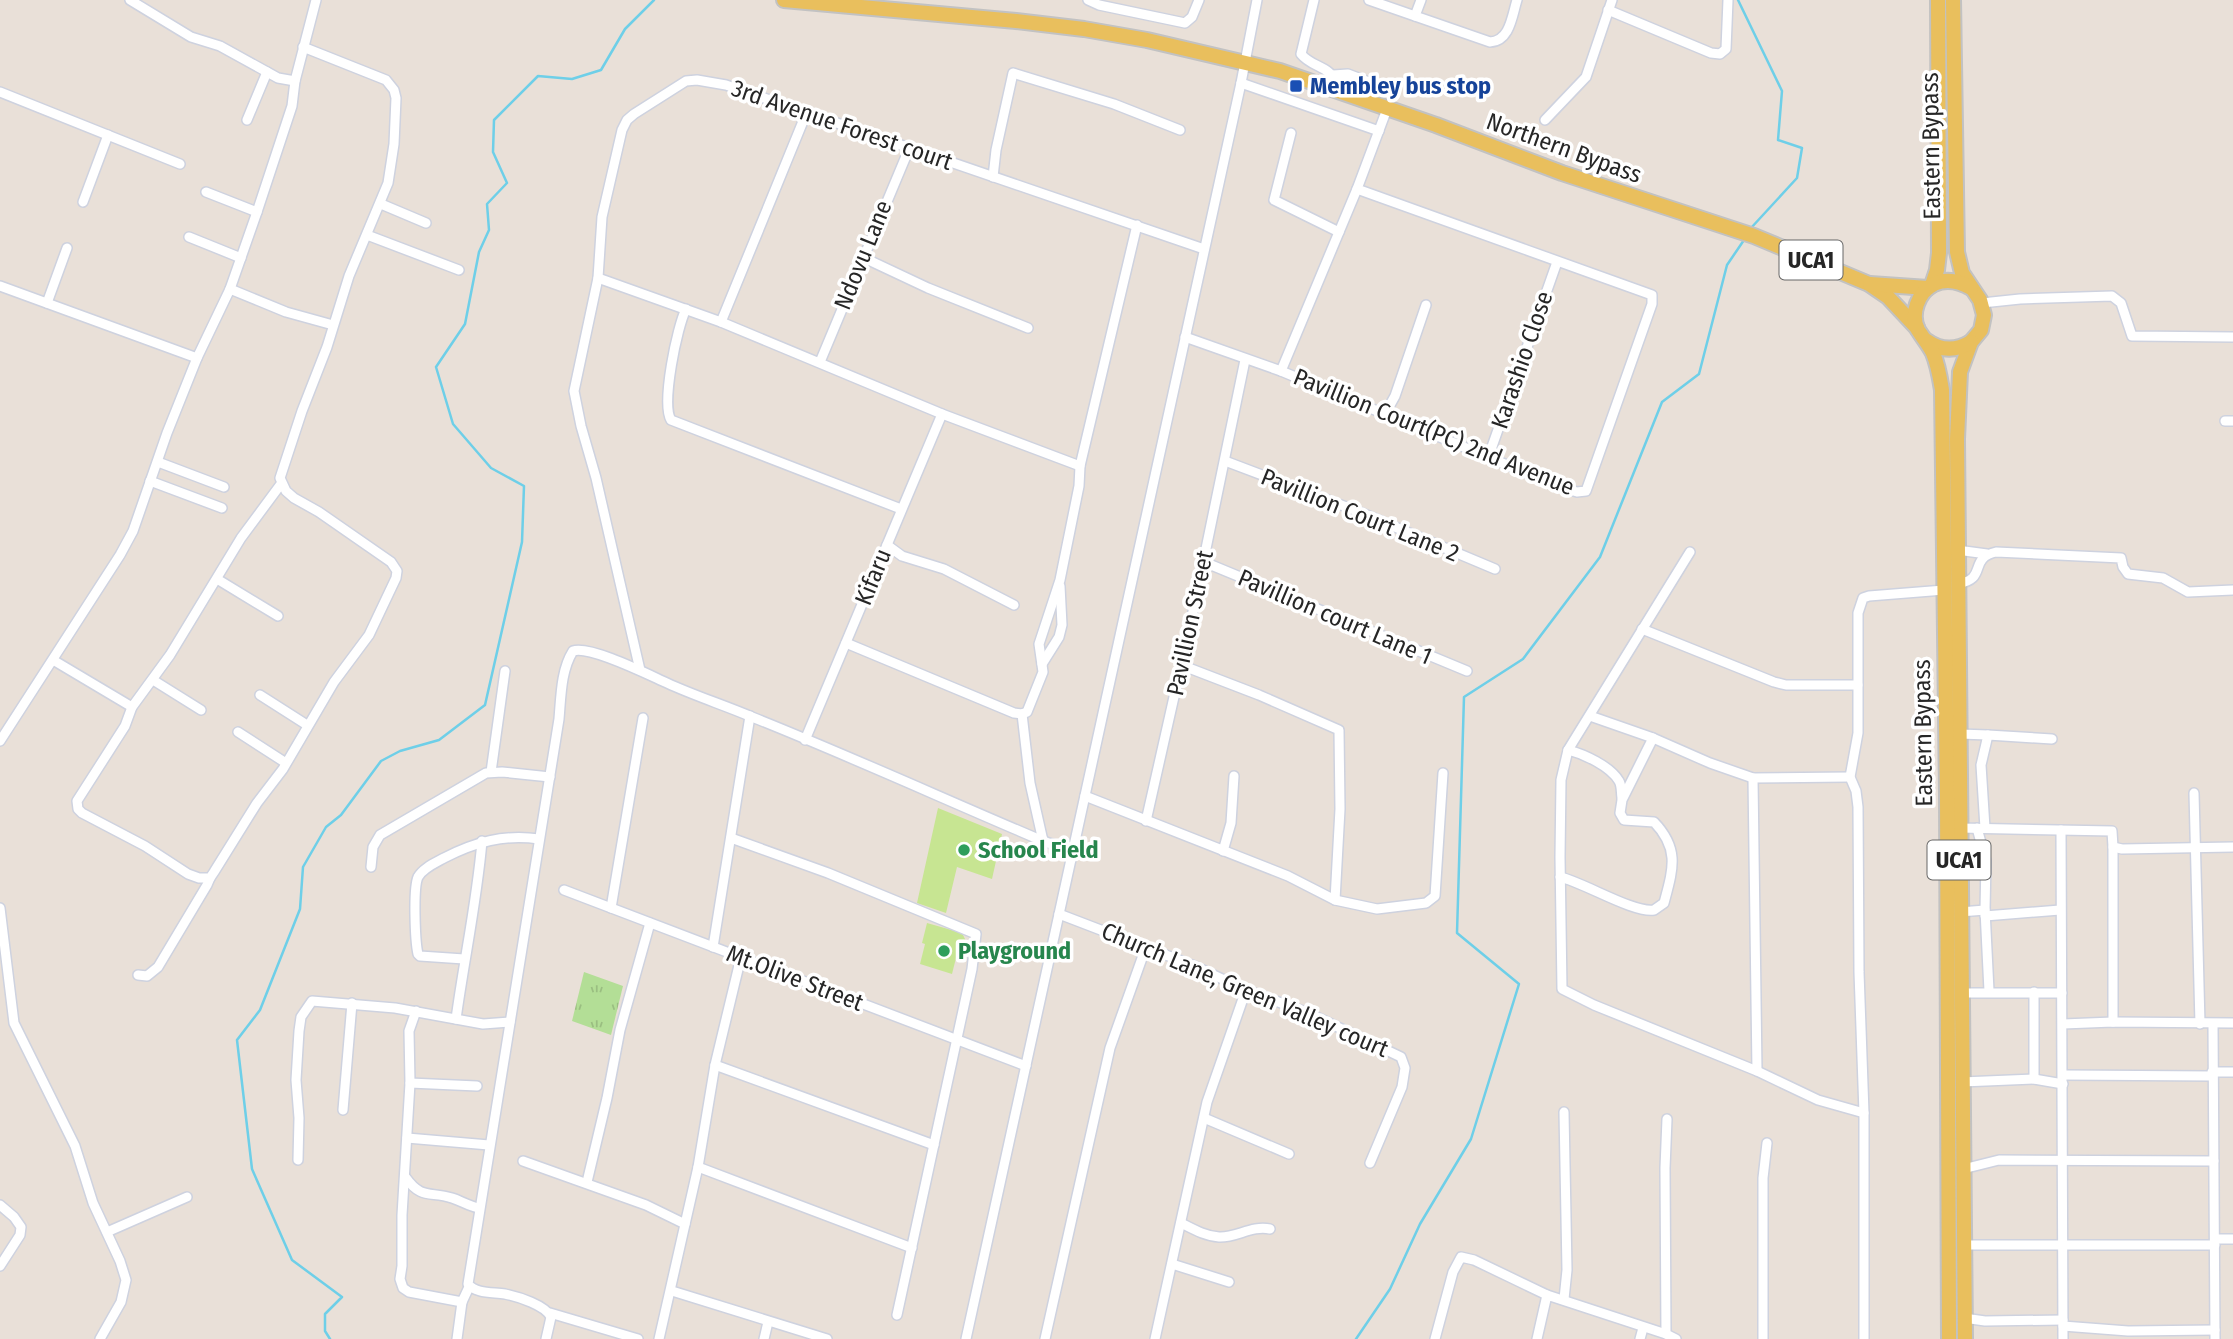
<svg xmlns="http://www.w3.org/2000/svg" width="2233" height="1339" viewBox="0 0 2233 1339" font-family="'Fira Sans Condensed',sans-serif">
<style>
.park{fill:url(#park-tufts)}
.pitch{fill:#c7e592}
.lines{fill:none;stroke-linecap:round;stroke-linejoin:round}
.stream{stroke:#6ecfe8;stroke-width:2.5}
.street-casing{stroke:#ced2df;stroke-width:12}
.primary-casing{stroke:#c2c2c2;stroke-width:18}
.street{stroke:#fff;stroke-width:9}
.primary{stroke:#e9bf5d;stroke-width:14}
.transit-dot{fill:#1a4fb4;stroke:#fff;stroke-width:2.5}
.leisure-dot{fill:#2e9e5b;stroke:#fff;stroke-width:2.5}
.labels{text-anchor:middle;stroke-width:7;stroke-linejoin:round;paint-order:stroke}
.shield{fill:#fff;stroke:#676767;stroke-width:2}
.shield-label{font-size:23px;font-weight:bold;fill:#262626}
.transit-label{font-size:24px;font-weight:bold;fill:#164399;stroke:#fff;text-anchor:start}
.street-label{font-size:24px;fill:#262626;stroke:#fff}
.leisure-label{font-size:24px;font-weight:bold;fill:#27864d;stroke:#fff;text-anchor:start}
</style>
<defs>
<pattern id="park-tufts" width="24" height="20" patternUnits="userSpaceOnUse" patternTransform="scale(1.75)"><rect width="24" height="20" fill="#b3de96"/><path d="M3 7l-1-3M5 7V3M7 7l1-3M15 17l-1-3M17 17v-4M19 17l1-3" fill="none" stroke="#9abe81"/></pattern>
</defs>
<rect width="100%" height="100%" fill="#e9e0d8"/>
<!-- park -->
<polygon class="park" points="584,972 623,986 611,1035 572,1021"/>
<!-- pitch -->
<g class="pitch">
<polygon points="938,808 1002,834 992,879 957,867 946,913 917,903"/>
<polygon points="927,923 962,933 967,943 962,959 956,958 952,974 920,964 925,944 922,943"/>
</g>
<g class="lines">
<!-- stream -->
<g class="stream">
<polyline points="1738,0 1782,91 1778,140 1802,148 1797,178 1751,228"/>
<polyline points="330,1339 325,1331 325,1314 342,1297 292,1260 252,1169 237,1040 260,1010 300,909 303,867 326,827 341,815 381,761 400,751 439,740 485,705 522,542 524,486 491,468 453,424 436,367 465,324 479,252 489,230 487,204 507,183 493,152 494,120 538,76 572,79 601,70 625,29 654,0"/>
<polyline points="1356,1339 1390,1289 1420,1224 1471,1139 1519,984 1457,933 1464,697 1523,659 1600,557 1662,402 1699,374 1727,265 1744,240"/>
</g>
<defs>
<g id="street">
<polyline points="130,0 191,37 220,46 278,78 295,81"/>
<polyline points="1088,0 1099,5 1185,23 1192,17 1199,0"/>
<path d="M1314,0L1301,54C1312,68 1330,65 1337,84L1335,89"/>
<polyline points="1369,0 1415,16"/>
<path d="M1421,0L1415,16L1490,42C1510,41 1512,16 1517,0"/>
<polyline points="1608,10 1711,53 1720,54 1726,49 1728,0"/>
<polyline points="1333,75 1348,74 1395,92"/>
<polyline points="1241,83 1379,131"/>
<polyline points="0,92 180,164"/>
<polyline points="247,120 267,72"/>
<polyline points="1545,120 1586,77 1612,0"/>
<polyline points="1291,133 1274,200 1339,232"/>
<polyline points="993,177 996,150 1013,73 1114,104 1180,130"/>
<polyline points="206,192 257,212"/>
<polyline points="83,202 108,135"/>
<polyline points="381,204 426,223"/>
<polyline points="367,235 459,270"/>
<polyline points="189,237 241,258"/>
<polyline points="862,257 928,288 1028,328"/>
<polyline points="598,278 721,322 942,414 1080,466"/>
<polyline points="0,286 197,358"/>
<polyline points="230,289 286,312 333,325"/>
<polyline points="47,303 67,248"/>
<polyline points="1982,303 2020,299 2112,296 2121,303 2132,336 2233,337"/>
<path d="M686,309C677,327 661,404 671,420L901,509"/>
<polyline points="721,322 806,114"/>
<polyline points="1185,337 1281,371 1560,487 1577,492 1586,491 1652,304 1652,295 1357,189 1387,109"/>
<polyline points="820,362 909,149"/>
<polyline points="1281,371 1357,189"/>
<polyline points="1385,414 1395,396 1426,305"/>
<polyline points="2225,421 2233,421"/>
<polyline points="1488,458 1557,262"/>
<polyline points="1225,461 1357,511 1495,569"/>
<polyline points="158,462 224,487"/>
<polyline points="150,481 222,508"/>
<polyline points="281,484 241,538 170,655 132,707 125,726 77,801 78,809 82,813 145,846 188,874 199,878 210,878 214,872 257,803 283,769 334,682 369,635 396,578 397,571 391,562 319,512 294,498 286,491 280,478 302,411 327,347 349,276 388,183 394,144 396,98 394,90 386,80 303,47"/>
<polyline points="887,545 902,556 944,569 1014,605"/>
<polyline points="1957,550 1987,554"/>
<polyline points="1204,562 1467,671"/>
<polyline points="217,579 278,616"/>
<path d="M1957,584C1989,579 1967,559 1996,552L2121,558L2123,567L2128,574L2163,578L2188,592L2233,590"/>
<polyline points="1642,629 1774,682 1786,685 1858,685"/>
<polyline points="846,643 1014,713 1022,714 1027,712 1043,672 1039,644 1060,580 1079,486 1080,466 1137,225"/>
<polyline points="53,660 132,707"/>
<polyline points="1042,664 1059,637 1062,625 1060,586"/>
<polyline points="1181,665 1259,695 1339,730 1340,809 1335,900"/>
<polyline points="640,670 596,478 581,426 574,391 598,278 602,217 622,130 627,120 634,114 686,81 697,80 726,85 1204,249"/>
<polyline points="153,680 201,710"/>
<polyline points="260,695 307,725"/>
<polyline points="1022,714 1030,783 1043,841"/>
<polyline points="1590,716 1653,738 1710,763 1753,778 1850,777"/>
<polyline points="238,732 286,763"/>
<polyline points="1960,734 1988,735"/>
<polyline points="805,740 942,414"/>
<polyline points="0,741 120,555 133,531 167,433 197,358 230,289 257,212 292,106 295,81 316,0"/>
<polyline points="1568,750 1561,780 1560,857 1562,989 1594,1005 1757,1071 1818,1100 1864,1113"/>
<polyline points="491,772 505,671"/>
<polyline points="1753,778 1757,1071"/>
<polyline points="2194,793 2200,1024"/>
<polyline points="1085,796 1288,876 1335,900 1377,909 1426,903 1435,896 1443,773"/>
<path d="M1622,798C1621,792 1622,786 1619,781C1610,766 1584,754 1568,750L1690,552"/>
<polyline points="1146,821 1190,626 1245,360"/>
<polyline points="1959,828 2112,831 2113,847 2122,849 2233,847"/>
<polyline points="1977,828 1986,861 1985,910 1989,991"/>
<polyline points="1985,828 1981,765 1988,735 2052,739"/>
<polyline points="2061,830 2063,1339"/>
<polyline points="731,838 828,873 976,934 972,969 897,1315"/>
<polyline points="2113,847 2113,1022"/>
<polyline points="1223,851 1231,823 1234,776"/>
<polyline points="371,867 373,847 380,835 486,773 502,772 550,777"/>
<path d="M1560,877C1585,883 1633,913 1654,910L1664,903C1673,869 1680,849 1654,822L1624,820L1620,813L1622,800L1653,738"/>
<polyline points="564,890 1026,1066"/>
<polyline points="0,908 14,1023 75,1146 93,1203 120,1261 126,1280 121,1302 100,1339"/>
<polyline points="611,908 643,718"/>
<polyline points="1960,912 1985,910"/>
<polyline points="1059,914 1192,965 1246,990 1308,1013 1401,1057 1405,1068 1402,1087 1370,1163"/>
<polyline points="1985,916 2060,910"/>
<polyline points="713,947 750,716"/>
<path d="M464,959L420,956L418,954C415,941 413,888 418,877C423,868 435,863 444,858C475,842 504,834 539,839"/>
<polyline points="138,975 147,976 158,967 207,885 210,878"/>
<polyline points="1961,993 2062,993"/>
<polyline points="416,1011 409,1031 410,1083 402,1215 402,1266 400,1279 403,1288 409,1292 462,1302 469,1287"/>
<path d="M456,1019C464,960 477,901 482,841"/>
<polyline points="2063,1024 2113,1022 2233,1023"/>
<polyline points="2213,1024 2215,1339"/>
<polyline points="715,1065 934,1145"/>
<polyline points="2212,1072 2233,1072"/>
<polyline points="2063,1075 2212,1076"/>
<polyline points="2034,1079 2034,992"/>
<polyline points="1962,1082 2034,1079 2063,1084"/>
<polyline points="410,1083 477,1086"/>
<polyline points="343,1110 352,1003"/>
<polyline points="1564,1112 1567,1270 1564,1299"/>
<polyline points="1204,1118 1289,1154"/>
<polyline points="1667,1119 1665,1168 1666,1334 1676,1339"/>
<polyline points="407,1138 489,1145"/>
<polyline points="298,1160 299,1118 296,1080 299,1031 301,1017 312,1001 395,1008 483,1024 510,1022"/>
<polyline points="523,1161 646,1205 685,1224"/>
<polyline points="698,1167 912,1248"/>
<polyline points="1963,1169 1999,1160 2214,1161"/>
<path d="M406,1178C422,1200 430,1191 452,1198C462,1201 468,1206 479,1208"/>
<polyline points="587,1182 607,1098 620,1030 650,923"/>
<polyline points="0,1205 14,1217 21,1227 20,1235 0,1266"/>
<path d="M1181,1223C1193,1229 1205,1236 1219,1237C1236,1238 1252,1225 1270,1229"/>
<polyline points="107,1232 187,1197"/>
<polyline points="2215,1239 2233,1239"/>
<polyline points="1964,1245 2215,1245"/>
<polyline points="1172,1264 1229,1282"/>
<polyline points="672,1291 827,1339"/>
<polyline points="550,1313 638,1339"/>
<polyline points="1964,1318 1985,1321 2063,1320"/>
<polyline points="2063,1326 2128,1331 2215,1330"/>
<polyline points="457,1339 462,1302"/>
<path d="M546,1339L551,1317C545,1305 519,1297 505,1294C493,1292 476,1294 468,1284L559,719C561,696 561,670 573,651C590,645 649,675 667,683C695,696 724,705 752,717C850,756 946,800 1043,841L1072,851"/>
<polyline points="659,1339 698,1167 715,1065 741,957"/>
<polyline points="764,1339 768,1322"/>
<polyline points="966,1339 1241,83 1257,0"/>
<polyline points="1045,1339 1110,1048 1146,947"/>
<polyline points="1155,1339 1207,1102 1246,990"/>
<polyline points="1435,1339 1453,1272 1461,1257 1474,1260 1547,1295"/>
<polyline points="1537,1339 1547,1295 1666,1334"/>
<polyline points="1640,1339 1643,1328"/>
<polyline points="1763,1339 1763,1178 1767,1143"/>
<polyline points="1864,1339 1864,1113 1859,972 1858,807 1856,791 1850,777 1858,733 1858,613 1863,598 1869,596 1944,590"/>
</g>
<g id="primary">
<polyline points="784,0 1016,21 1084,29 1147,40 1280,71 1436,125 1562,173 1754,236 1869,284 1888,297 1917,328"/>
<polyline points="1953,0 1957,252 1962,273 1980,300 1984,315 1981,330 1971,342 1960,372 1957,439 1965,1339"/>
<polyline points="1870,284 1928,288"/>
<polyline points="1932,285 1937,270 1939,253 1938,0"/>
<path d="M1927,341C1941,351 1956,351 1971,342"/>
<path d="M1949,1339L1947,795L1942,390C1940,378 1938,365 1933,353C1929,345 1923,338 1918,330C1910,314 1918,292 1934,284C1947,278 1959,281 1971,288"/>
</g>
</defs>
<!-- street casing -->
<use href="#street" class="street-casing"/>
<!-- primary casing -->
<use href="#primary" class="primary-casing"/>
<!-- street -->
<use href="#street" class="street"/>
<!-- primary -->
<use href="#primary" class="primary"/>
</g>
<!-- markers -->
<rect class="transit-dot" x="1289" y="79" width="14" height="14" rx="3.5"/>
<g class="leisure-dot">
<circle cx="964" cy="850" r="7"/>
<circle cx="944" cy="951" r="7"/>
</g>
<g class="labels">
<!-- shield labels -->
<g class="shield">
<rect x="1779.5" y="240.5" width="63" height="39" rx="5"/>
<rect x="1927.5" y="840.5" width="63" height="39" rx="5"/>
</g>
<g class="shield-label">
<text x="1811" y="268">UCA1</text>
<text x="1959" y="868">UCA1</text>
</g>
<!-- transit labels -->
<g class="transit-label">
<text x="1310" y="94">Membley bus stop</text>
</g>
<!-- street labels -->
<g class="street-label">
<text transform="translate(842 125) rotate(19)" y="8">3rd Avenue Forest court</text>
<text transform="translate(1931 146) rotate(-91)" y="8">Eastern Bypass</text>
<text transform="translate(1564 148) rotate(20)" y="8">Northern Bypass</text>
<text transform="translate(863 255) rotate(-68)" y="8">Ndovu Lane</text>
<text transform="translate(1522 360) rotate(-71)" y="8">Karashio Close</text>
<text transform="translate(1434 432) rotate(22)" y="8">Pavillion Court(PC) 2nd Avenue</text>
<text transform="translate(1360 515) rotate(22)" y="8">Pavillion Court Lane 2</text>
<text transform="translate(873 577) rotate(-68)" y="8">Kifaru</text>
<text transform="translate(1335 617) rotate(23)" y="8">Pavillion court Lane 1</text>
<text transform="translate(1190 623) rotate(-78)" y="8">Pavillion Street</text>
<text transform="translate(1923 733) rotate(-91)" y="8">Eastern Bypass</text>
<text transform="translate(795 978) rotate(21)" y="8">Mt.Olive Street</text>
<text transform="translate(1245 990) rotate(23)" y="8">Church Lane, Green Valley court</text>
</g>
<!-- leisure labels -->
<g class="leisure-label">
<text x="978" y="858">School Field</text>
<text x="958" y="959">Playground</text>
</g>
</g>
</svg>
